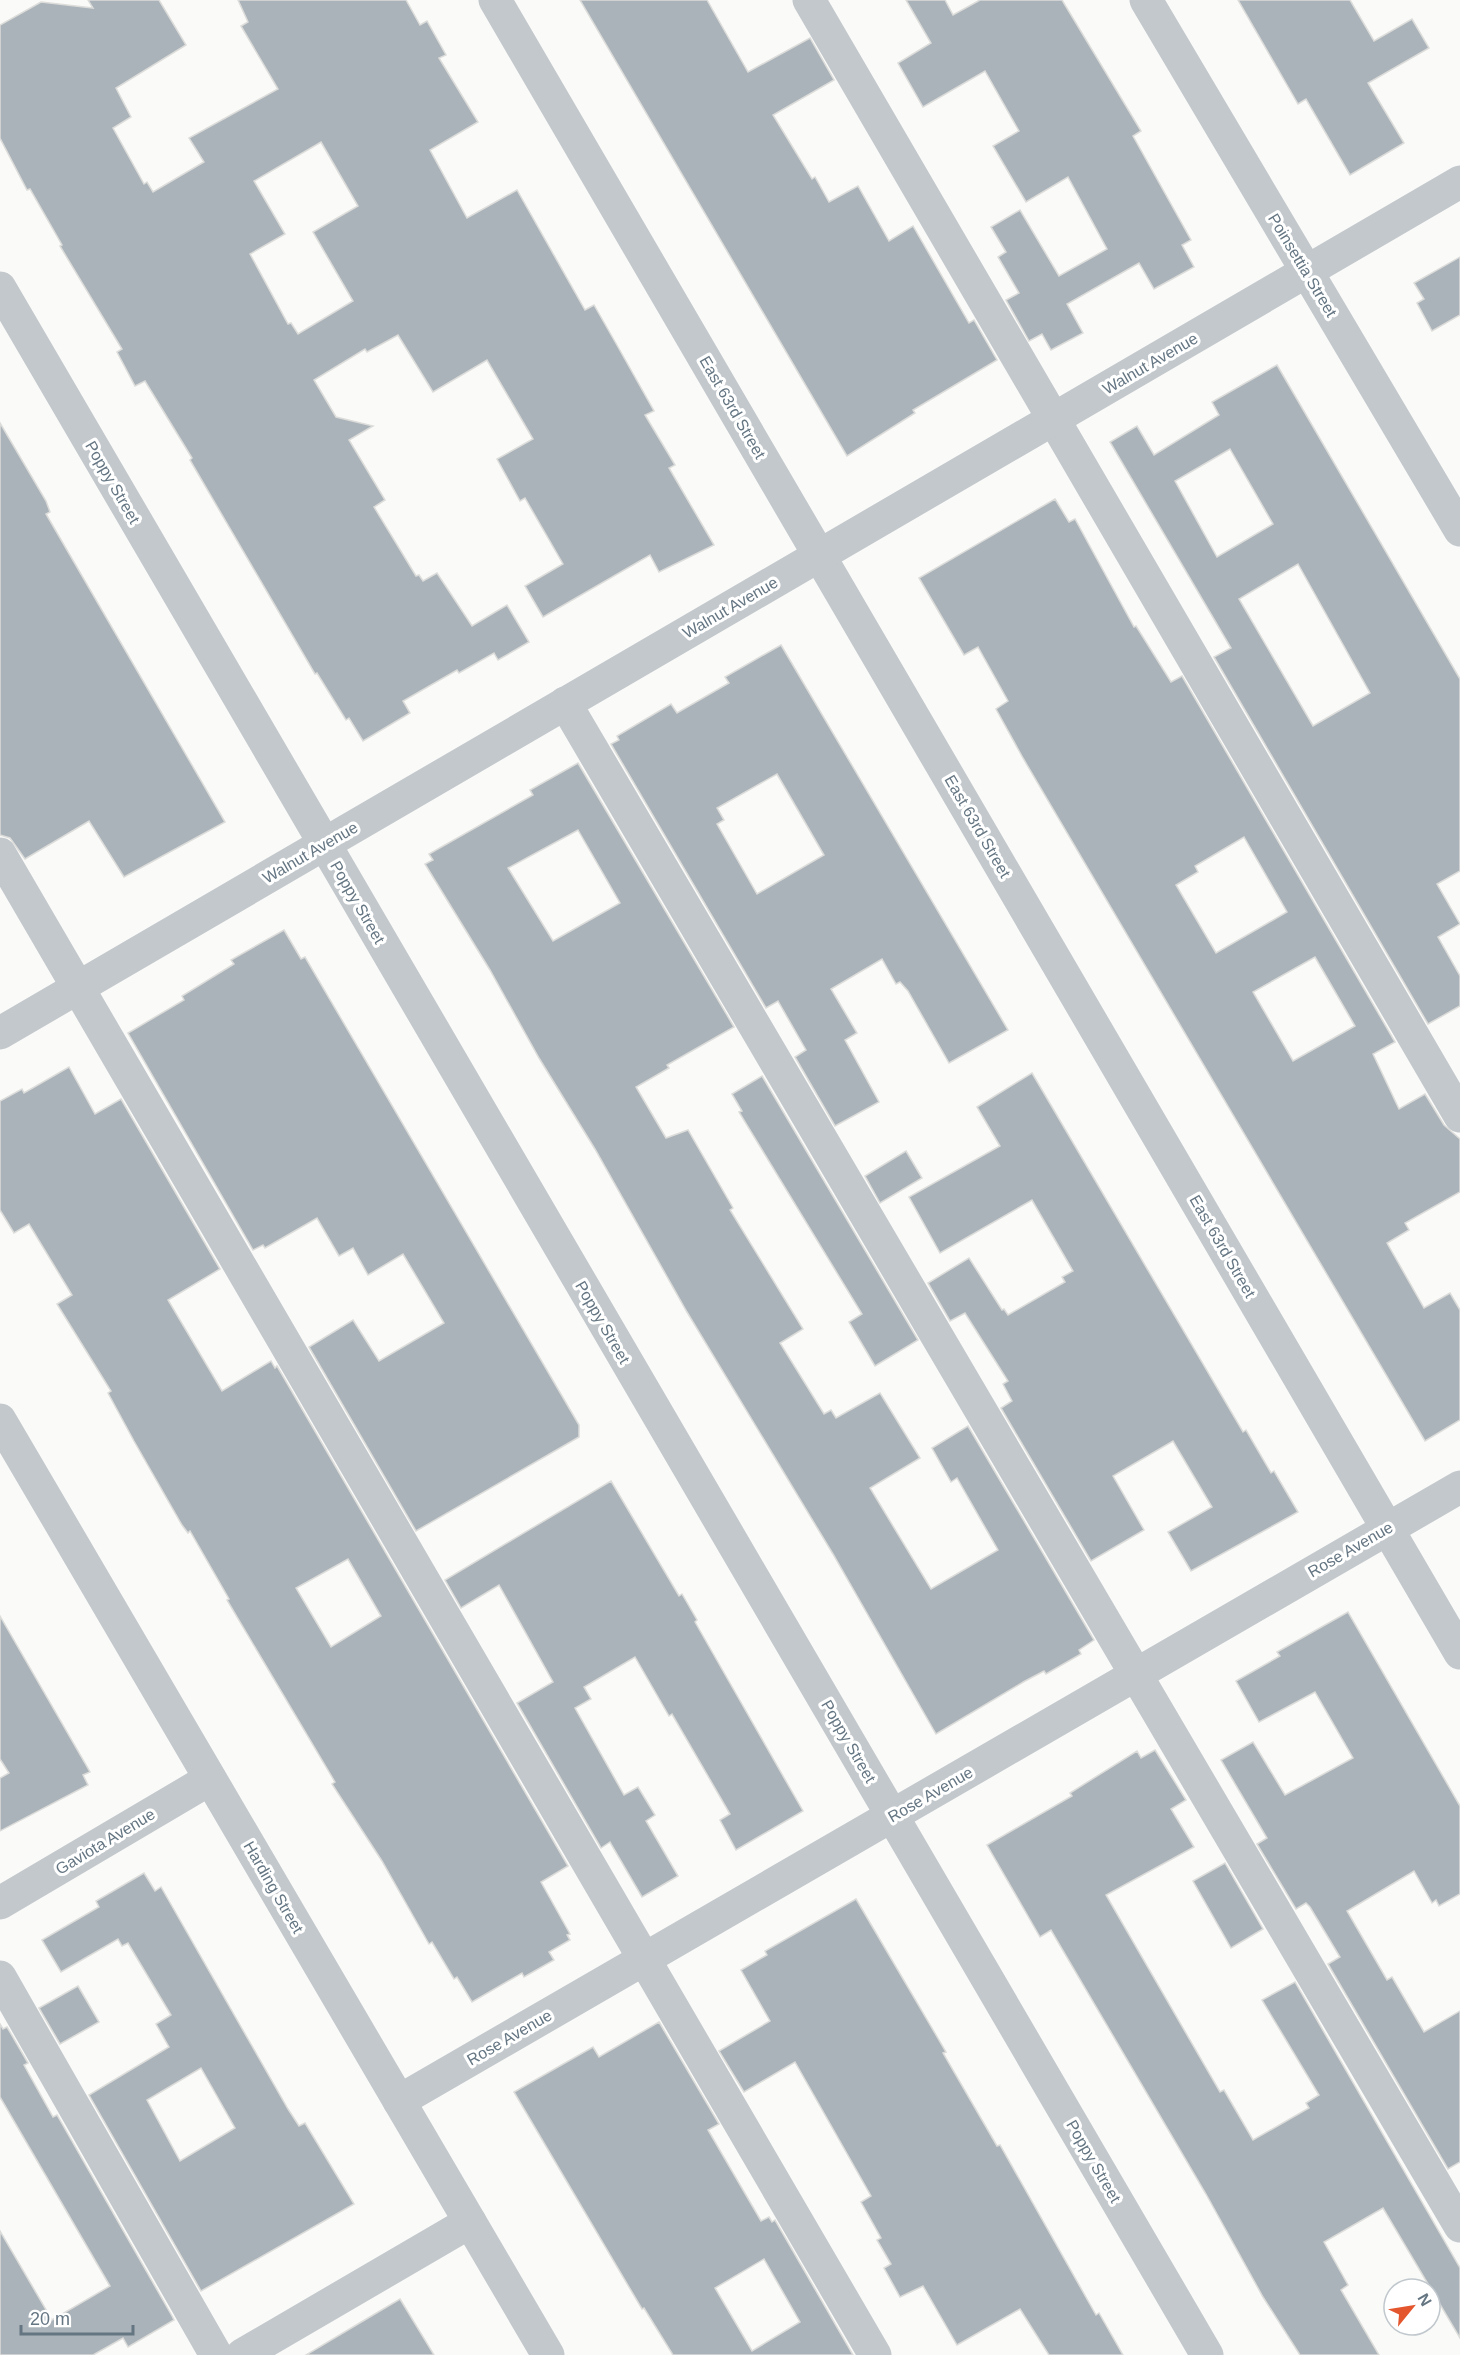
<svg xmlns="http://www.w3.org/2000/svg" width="1460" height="2355" viewBox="0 0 1460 2355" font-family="Arial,sans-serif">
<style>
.building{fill:#aab3b9;stroke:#dcdcda;stroke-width:1.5;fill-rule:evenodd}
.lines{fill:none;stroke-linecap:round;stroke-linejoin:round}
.minor{stroke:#c3c8cc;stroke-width:33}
.labels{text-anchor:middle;stroke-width:6;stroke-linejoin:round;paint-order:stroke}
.street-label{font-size:16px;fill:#657683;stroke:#fff}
</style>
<rect width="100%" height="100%" fill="#fafaf8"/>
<!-- building -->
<g class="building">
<path d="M88,0H159L186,45L116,88L131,117L113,128L144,184L147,182L153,192L204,162L189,138L278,89L241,26L248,22L238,0H406L420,25L427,21L446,55L439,58L478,122L430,150L467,218L517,190L585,310L594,305L618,347L654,411L645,415L675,465L669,468L714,545L659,572L650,555L543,617L525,586L563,564L525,498L520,501L497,459L533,439L487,360L433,392L398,335L367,352L365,349L314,380L336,417L373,426L349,440L385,500L374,507L416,576L419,575L423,581L437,573L472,626L507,605L529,642L498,660L494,653L459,673L457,670L403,701L410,713L363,741L349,718L346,720L317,673L315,674L190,460L192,458L145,381L135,386L117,352L122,349L60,246L62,245L30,189L27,190L0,138V25L41,2L93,8ZM321,142L358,206L313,232L353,301L298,334L291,323L288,324L250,254L285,234L254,181Z"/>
<polygon points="580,0 707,0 748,72 810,38 834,80 773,115 812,179 815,177 829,202 858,186 889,241 913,226 969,323 974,320 997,360 913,410 915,413 847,456"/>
<polygon points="906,0 945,0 953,15 980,0 1062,0 1141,131 1133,136 1191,240 1182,245 1194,267 1154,289 1139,263 1067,304 1083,333 1051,350 1042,334 1029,341 1006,300 1019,293 998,257 1006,252 991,227 1020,210 1059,276 1107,249 1068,177 1026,202 993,146 1019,131 985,71 923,107 898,63 931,43"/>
<polygon points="1238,0 1350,0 1374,41 1412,19 1429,48 1368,83 1404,143 1350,175 1306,99 1298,104"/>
<polygon points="1460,257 1460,315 1432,331 1417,303 1424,299 1414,283"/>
<path d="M1277,365L1460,679V871L1437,884L1460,924L1438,937L1460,976V1006L1428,1024L1214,657L1231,648L1110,442L1137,426L1154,455L1219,415L1212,402ZM1230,449L1273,524L1217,557L1175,481ZM1298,564L1370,693L1313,726L1239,599Z"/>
<polygon points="0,423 46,501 50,512 46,514 225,822 124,877 89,821 25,859 10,838 0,835"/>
<path d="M1055,499L1069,522L1075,519L1134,627L1136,626L1171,682L1182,676L1395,1042L1373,1054L1399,1109L1425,1094L1444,1125L1460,1139V1192L1405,1223L1409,1230L1387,1243L1424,1308L1450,1293L1460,1310V1420L1425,1441L1023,758L996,709L1008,701L978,647L964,655L919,578ZM1244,837L1287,912L1216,953L1176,885L1198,872L1195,866ZM1315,957L1355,1026L1293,1061L1253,992Z"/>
<path d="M781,645L1008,1030L949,1063L908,991L900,982L896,984L882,959L831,989L857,1033L845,1040L879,1102L835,1126L795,1057L806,1050L778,1001L766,1008L611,744L619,740L617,736L671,704L677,713L729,683L725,677ZM777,774L824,855L757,894L717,824L724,820L717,808Z"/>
<path d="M578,763L734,1027L667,1065L669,1068L636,1087L666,1138L688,1130L733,1208L730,1210L803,1329L780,1343L824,1414L831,1410L836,1418L880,1393L920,1458L870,1488L931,1589L998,1550L957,1478L951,1482L932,1448L968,1426L1094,1640L1079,1650L1081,1654L1046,1674L1044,1671L1025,1681L936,1734L833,1554L687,1312L595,1149L539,1058L490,970L425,864L433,860L429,854L533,795L530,790ZM578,830L620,903L553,941L508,868Z"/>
<polygon points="284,930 301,959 305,957 579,1425 579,1437 416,1531 309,1347 353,1320 379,1361 444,1323 403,1254 368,1275 353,1248 339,1256 317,1218 265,1248 263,1245 253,1250 128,1033 184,1000 182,996 234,964 231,960"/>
<path d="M69,1067L95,1114L121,1099L220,1269L168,1300L222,1391L271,1361L275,1368L277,1366L568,1866L541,1882L570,1934L567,1935L570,1940L549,1952L554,1960L524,1977L522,1973L472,2002L457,1977L454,1979L432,1942L429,1944L382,1861L332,1784L335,1782L227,1600L229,1599L190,1531L188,1533L182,1525L134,1441L108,1393L111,1391L57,1304L72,1295L29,1224L14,1233L0,1210V1101L22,1089L24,1093ZM348,1559L381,1616L331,1647L296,1588Z"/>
<polygon points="1032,1073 1243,1432 1246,1430 1271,1473 1274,1471 1298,1512 1191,1571 1168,1532 1212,1507 1173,1441 1113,1476 1144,1530 1091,1561 1001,1408 1012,1401 1003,1384 1008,1381 965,1313 950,1321 928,1283 969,1258 1002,1310 1004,1309 1008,1315 1065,1282 1062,1277 1073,1271 1032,1200 940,1253 909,1197 1000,1146 977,1107"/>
<polygon points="762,1076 918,1340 875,1366 849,1322 862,1314 739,1112 742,1111 732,1094"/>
<polygon points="906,1151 922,1178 880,1203 865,1176"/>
<polygon points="611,1481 679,1596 682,1594 697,1620 695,1622 803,1811 736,1850 720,1820 730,1814 672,1714 669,1716 635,1657 584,1687 591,1699 575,1708 624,1795 638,1787 655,1815 646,1821 678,1876 642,1897 610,1842 601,1848 517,1703 553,1682 499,1585 461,1608 445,1580"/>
<polygon points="1348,1612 1460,1806 1460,1894 1439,1906 1436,1900 1432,1903 1414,1871 1347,1911 1387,1980 1392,1977 1424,2032 1460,2011 1460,2162 1448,2169 1328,1964 1340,1957 1310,1907 1306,1903 1296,1909 1257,1844 1267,1838 1221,1760 1253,1742 1285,1795 1353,1758 1315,1692 1259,1722 1236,1681 1280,1656 1277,1652"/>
<polygon points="0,1616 90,1772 83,1775 88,1785 0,1831 0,1778 9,1773 0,1759"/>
<polygon points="1155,1750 1186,1800 1171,1809 1194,1847 1106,1895 1220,2092 1224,2090 1253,2140 1309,2108 1306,2103 1319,2095 1262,2000 1295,1982 1460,2268 1460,2338 1383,2208 1324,2242 1348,2285 1341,2290 1379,2355 1300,2355 1263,2297 1206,2194 1051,1930 1040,1937 987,1845 1072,1796 1070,1793 1137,1751 1141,1758"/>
<polygon points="1225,1863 1263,1929 1231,1948 1193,1881"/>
<path d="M144,1873L155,1891L161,1887L288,2109L299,2126L305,2123L354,2204L201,2291L89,2095L169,2047L156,2024L171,2015L128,1943L122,1946L118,1939L61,1972L42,1940L99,1907L96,1901ZM201,2068L235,2128L180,2161L147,2100Z"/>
<polygon points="856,1899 946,2052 943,2053 997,2146 1000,2145 1096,2315 1099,2313 1123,2355 1049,2355 1020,2309 957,2345 923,2286 900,2297 884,2268 891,2264 877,2240 881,2238 861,2202 871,2196 795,2062 744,2092 719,2051 770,2021 741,1970 767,1955 765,1951"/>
<polygon points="78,1986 99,2022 60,2044 39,2008"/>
<path d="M659,2022L719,2124L708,2130L761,2221L769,2217L772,2222L775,2220L853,2355H673L644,2308L642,2309L514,2092L593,2047L599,2057ZM764,2259L800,2322L752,2351L715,2288Z"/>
<polygon points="0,2024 3,2029 7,2027 28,2063 24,2065 53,2117 57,2115 172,2316 174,2320 128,2347 123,2338 93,2355 0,2355 0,2231 52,2320 110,2286 0,2097"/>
<polygon points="400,2299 434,2355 306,2355 363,2321"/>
</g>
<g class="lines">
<!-- minor -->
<g class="minor">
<polyline points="495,0 1460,1653"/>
<polyline points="809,0 1460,1116"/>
<polyline points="1146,0 1460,530"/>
<polyline points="0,288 1207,2355"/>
<polyline points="565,703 1460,2226"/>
<polyline points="0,854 875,2355"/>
<polyline points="0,1033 1460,182"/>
<polyline points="0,1420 548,2355"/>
<polyline points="0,1903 210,1779"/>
<polyline points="0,1977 216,2355"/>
<polyline points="399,2101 1460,1487"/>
<polyline points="242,2355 470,2222"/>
</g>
</g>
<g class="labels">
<!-- street labels -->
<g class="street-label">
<text transform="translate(1303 265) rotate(59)" y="6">Poinsettia Street</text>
<text transform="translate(1150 363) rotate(-30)" y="6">Walnut Avenue</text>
<text transform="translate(733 407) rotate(60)" y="6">East 63rd Street</text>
<text transform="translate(113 482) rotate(60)" y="6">Poppy Street</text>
<text transform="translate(730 607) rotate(-30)" y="6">Walnut Avenue</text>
<text transform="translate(978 826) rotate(60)" y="6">East 63rd Street</text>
<text transform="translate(310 852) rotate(-30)" y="6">Walnut Avenue</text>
<text transform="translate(358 902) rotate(60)" y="6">Poppy Street</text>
<text transform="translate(1223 1246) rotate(60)" y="6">East 63rd Street</text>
<text transform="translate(603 1322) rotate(60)" y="6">Poppy Street</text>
<text transform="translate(1350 1549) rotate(-30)" y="6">Rose Avenue</text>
<text transform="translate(849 1741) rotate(60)" y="6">Poppy Street</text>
<text transform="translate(930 1794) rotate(-30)" y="6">Rose Avenue</text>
<text transform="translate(105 1841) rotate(-31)" y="6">Gaviota Avenue</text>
<text transform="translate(274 1887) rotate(60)" y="6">Harding Street</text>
<text transform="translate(509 2037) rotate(-30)" y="6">Rose Avenue</text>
<text transform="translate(1094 2161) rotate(60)" y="6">Poppy Street</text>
</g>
</g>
<!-- north arrow -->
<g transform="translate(1412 2307) rotate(60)"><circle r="28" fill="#ffffff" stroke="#c1c8cd" stroke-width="1.5"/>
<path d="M0-4.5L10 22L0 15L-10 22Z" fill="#e4572e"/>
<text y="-9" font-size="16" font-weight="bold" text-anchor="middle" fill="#657683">N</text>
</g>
<!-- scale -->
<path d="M21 2325v9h112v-9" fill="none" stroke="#657683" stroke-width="3"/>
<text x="30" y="2325" font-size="18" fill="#657683" stroke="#ffffff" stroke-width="4.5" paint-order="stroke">20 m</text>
</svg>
